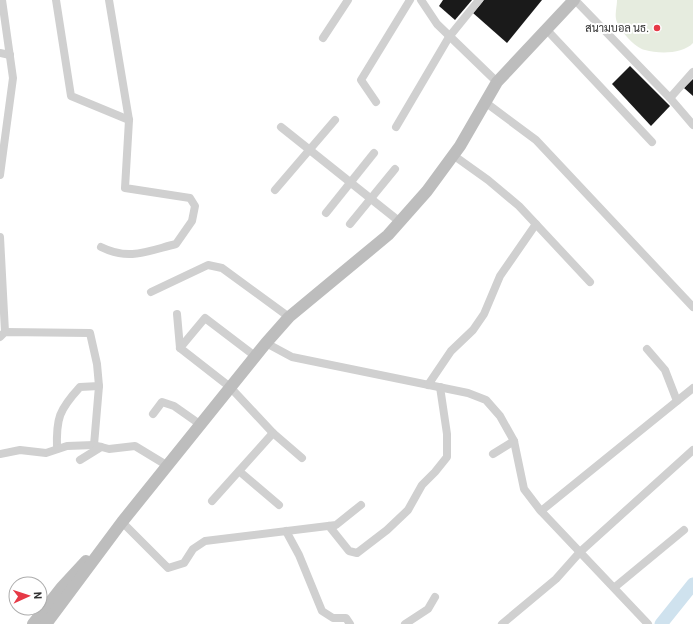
<svg xmlns="http://www.w3.org/2000/svg" width="693" height="624" viewBox="0 0 693 624" font-family="Barlow,Sarabun,sans-serif">
<style>
.green{fill:#e6ecdf}
.lines{fill:none;stroke-linecap:round;stroke-linejoin:round}
.river{stroke:#cfe2ee;stroke-width:13}
.building{fill:#1a1a1a}
.street{stroke:#d0d0d0;stroke-width:8}
.secondary{stroke:#bdbdbd;stroke-width:12}
.poi-dot{fill:#e63946;stroke:#fff;stroke-width:1.5}
.labels{text-anchor:middle;stroke-width:4;stroke-linejoin:round;paint-order:stroke}
.poi-label{font-size:11px;fill:#333;stroke:#fff;text-anchor:end}
</style>
<rect width="100%" height="100%" fill="#fff"/>
<!-- green -->
<path class="green" d="M617,0H693V43C683,54 659,54 645,50C635,48 618,29 616,19C615,13 617,6 617,0Z"/>
<g class="lines">
<!-- river -->
<polyline class="river" points="661,624 693,584"/>
</g>
<!-- building -->
<g class="building">
<polygon points="443,0 472,0 455,20 439,6"/>
<polygon points="484,0 542,0 507,43 473,13"/>
<polygon points="630,66 670,106 651,126 612,84"/>
<polygon points="693,79 693,96 684,88"/>
</g>
<g class="lines">
<!-- street -->
<g class="street">
<polyline points="56,0 71,96 129,120"/>
<polyline points="421,0 437,24 497,82"/>
<polyline points="575,0 670,98 693,125"/>
<polyline points="546,29 652,142"/>
<polyline points="323,38 348,0"/>
<polyline points="0,53 10,55"/>
<polyline points="670,98 693,72"/>
<polyline points="376,102 361,80 410,0"/>
<polyline points="485,102 536,140 693,307"/>
<polyline points="281,127 400,222"/>
<polyline points="396,127 449,37 479,0"/>
<polyline points="453,155 488,180 519,206 590,282"/>
<polyline points="0,175 13,78 2,0"/>
<polyline points="275,190 335,120"/>
<polyline points="326,213 374,153"/>
<polyline points="350,224 395,169"/>
<polyline points="0,237 5,332"/>
<path d="M101,247C129,261 148,251 176,244L192,221L195,206L190,198L125,188L129,120L109,0"/>
<polyline points="151,292 208,265 222,268 289,317"/>
<polyline points="177,314 180,348"/>
<polyline points="0,337 5,332 90,333 97,364 99,386 94,445 109,449 135,446 168,466"/>
<polyline points="266,343 292,357 468,393 486,400 500,416 514,441 524,489 540,510 648,624"/>
<polyline points="647,349 665,370 677,401"/>
<polyline points="255,356 205,318 180,348 230,387 273,433 302,458"/>
<polyline points="428,385 451,351 473,330 484,314 500,276 536,224"/>
<polyline points="153,414 162,402 174,406 201,425"/>
<path d="M57,449C56,418 59,410 80,387L99,386"/>
<polyline points="0,454 20,450 46,453 67,446 94,445"/>
<polyline points="493,454 514,441"/>
<polyline points="80,460 101,447"/>
<polyline points="239,471 279,505"/>
<polyline points="212,501 273,433"/>
<polyline points="541,511 693,388"/>
<polyline points="122,522 168,568 184,563 193,549 205,541 336,525 361,505"/>
<polyline points="329,526 349,551 357,553 387,530 408,510 422,485 435,472 447,457 447,434 440,387"/>
<polyline points="286,531 299,555 322,611 333,618 346,618 350,624"/>
<polyline points="615,587 684,530"/>
<polyline points="405,624 428,609 435,597"/>
<polyline points="502,624 556,579 580,552 693,450"/>
</g>
<!-- secondary -->
<g class="secondary">
<polyline points="33,624 62,587 86,561"/>
<polyline points="46,624 122,522 266,343 289,317 388,235 427,191 460,146 497,82 574,0"/>
</g>
</g>
<!-- markers -->
<circle class="poi-dot" cx="657" cy="28" r="4"/>
<g class="labels">
<!-- poi labels -->
<g class="poi-label">
<text x="649" y="32">สนามบอล นธ.</text>
</g>
</g>
<!-- north arrow -->
<g transform="translate(28 596) rotate(87)"><circle r="19" fill="#ffffff" stroke="#adadad"/>
<path d="M0-3L7 15L0 10L-7 15Z" fill="#e63946"/>
<text y="-6" font-size="11" font-weight="bold" text-anchor="middle" fill="#333333">N</text>
</g>
</svg>
